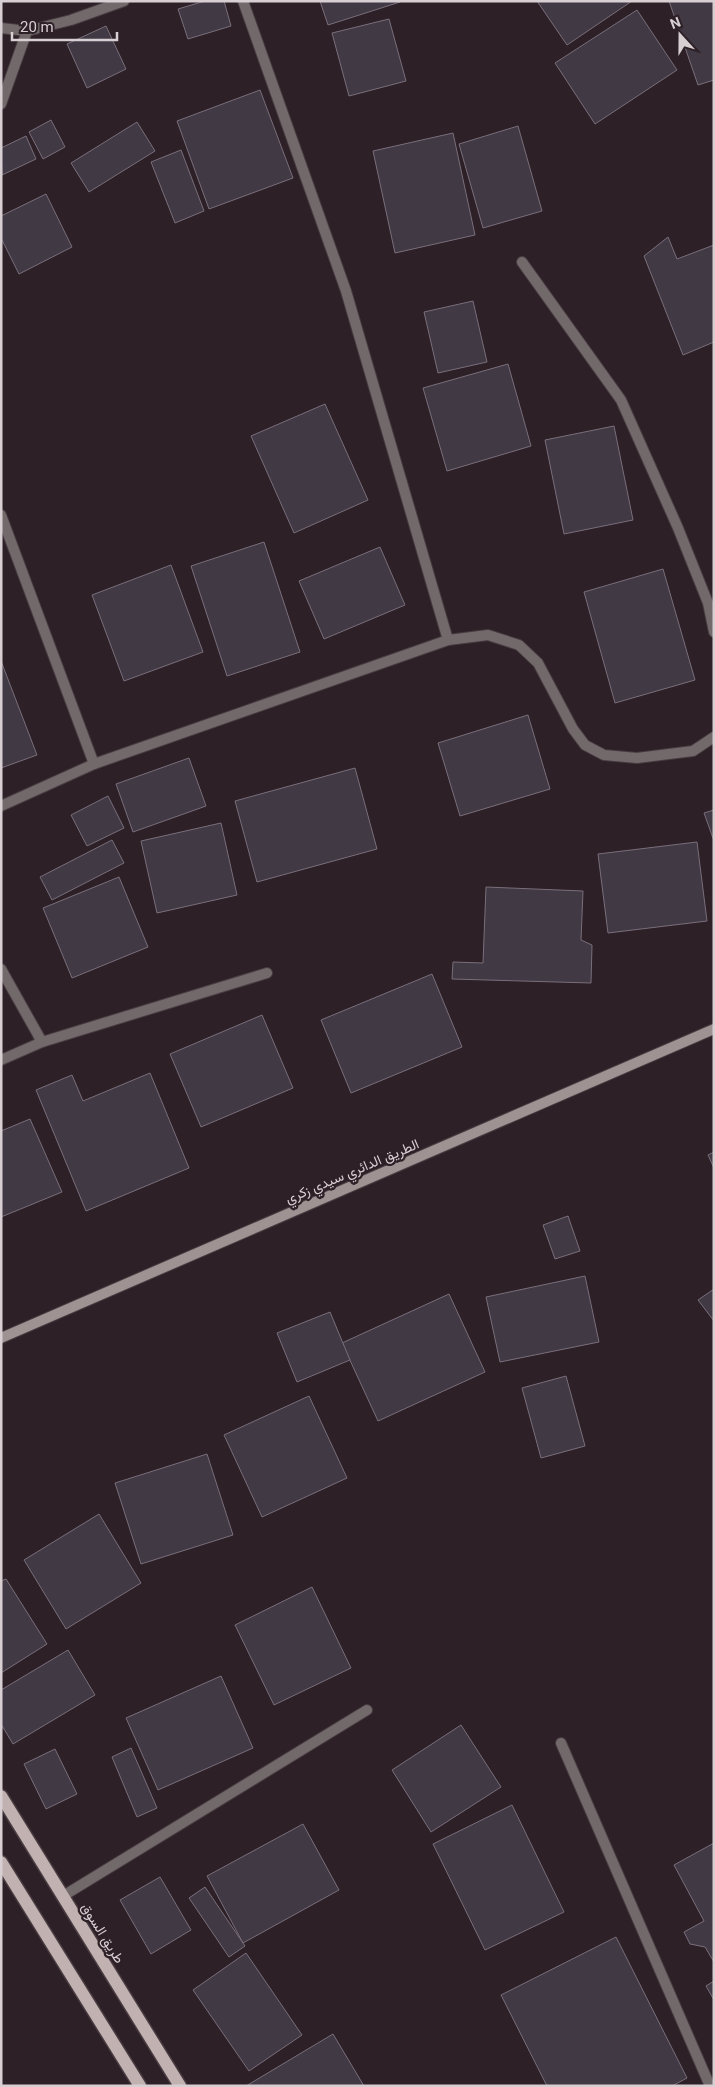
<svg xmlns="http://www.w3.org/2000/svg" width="715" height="2087" viewBox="0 0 715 2087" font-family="Roboto,Vazirmatn,sans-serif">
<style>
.building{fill:#413944;stroke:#796f7c}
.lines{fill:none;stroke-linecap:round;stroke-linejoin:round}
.street-casing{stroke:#483c42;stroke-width:12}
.secondary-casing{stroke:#483c42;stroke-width:12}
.primary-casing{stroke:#483c42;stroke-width:15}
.street{stroke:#726a6a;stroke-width:10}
.secondary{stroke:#9e9292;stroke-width:10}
.primary{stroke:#c1b1b0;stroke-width:12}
.labels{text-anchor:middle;stroke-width:4.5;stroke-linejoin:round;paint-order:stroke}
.street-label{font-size:14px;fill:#d8cfd3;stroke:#2d2026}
</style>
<rect width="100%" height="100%" fill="#2d2026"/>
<!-- building -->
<g class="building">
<polygon points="205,1 224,1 231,26 188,39 178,9"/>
<polygon points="320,1 400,1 400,2 328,25"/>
<polygon points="537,1 632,1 567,45"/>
<polygon points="669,1 714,1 714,80 698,85"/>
<polygon points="637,10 677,70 595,124 555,63"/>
<polygon points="389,19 406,81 349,96 332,33"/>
<polygon points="106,26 126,69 87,88 67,44"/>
<polygon points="260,90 293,178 209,209 177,121"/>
<polygon points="51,120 65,147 43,159 29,132"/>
<polygon points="137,122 155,151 89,192 71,163"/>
<polygon points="518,126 542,211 483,228 459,144"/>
<polygon points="453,133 475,235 395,253 373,151"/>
<polygon points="26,136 36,159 2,175 1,148"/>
<polygon points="181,150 204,211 175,223 151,162"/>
<polygon points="46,194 72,247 19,274 1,238 1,216"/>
<polygon points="668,237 677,259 714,245 714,342 683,355 644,256"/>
<polygon points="473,301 487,362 438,373 424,312"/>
<polygon points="508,364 531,446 447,471 423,388"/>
<polygon points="325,404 368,500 294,533 251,436"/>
<polygon points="614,426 633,520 564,534 545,440"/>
<polygon points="264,542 300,652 227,676 191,566"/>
<polygon points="380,547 405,605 324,639 299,581"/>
<polygon points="171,565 203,652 124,681 92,595"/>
<polygon points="663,569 695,680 615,703 584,592"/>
<polygon points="1,661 37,755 1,768"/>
<polygon points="528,715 550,789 460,816 438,743"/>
<polygon points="189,758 206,806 133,832 116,784"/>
<polygon points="355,768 377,849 257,882 235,801"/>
<polygon points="108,796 124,828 87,846 71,815"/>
<polygon points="714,810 714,841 704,813"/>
<polygon points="221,823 237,895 157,913 141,841"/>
<polygon points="112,840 124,863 52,900 40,877"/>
<polygon points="697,842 707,921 608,933 598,854"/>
<polygon points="119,877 148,947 72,978 43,908"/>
<polygon points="486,887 583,891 581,940 592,945 591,983 452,979 453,962 483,963"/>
<polygon points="432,974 462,1047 351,1093 321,1020"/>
<polygon points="262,1015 293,1088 201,1127 170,1054"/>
<polygon points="150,1073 189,1168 86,1211 36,1090 72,1075 83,1101"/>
<polygon points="30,1119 62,1192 1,1217 1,1131"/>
<polygon points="714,1152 714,1168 708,1155"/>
<polygon points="568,1216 580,1251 555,1259 543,1225"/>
<polygon points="585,1276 599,1342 500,1362 486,1297"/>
<polygon points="714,1289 714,1321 698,1300"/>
<polygon points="449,1294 485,1372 378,1421 342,1343"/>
<polygon points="330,1312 350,1360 297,1382 277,1333"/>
<polygon points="566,1376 585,1446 541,1458 522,1388"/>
<polygon points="309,1396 347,1478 262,1517 224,1435"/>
<polygon points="207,1454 233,1535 141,1564 115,1483"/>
<polygon points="99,1514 141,1583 66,1629 24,1560"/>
<polygon points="6,1579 47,1644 1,1673 1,1581"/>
<polygon points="312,1587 351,1668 274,1705 235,1625"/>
<polygon points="68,1650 95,1695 13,1744 1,1724 1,1690"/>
<polygon points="221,1676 253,1748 158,1790 126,1718"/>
<polygon points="461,1725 501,1787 431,1832 392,1770"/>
<polygon points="131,1748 157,1808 137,1817 112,1757"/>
<polygon points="55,1749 77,1794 46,1809 24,1764"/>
<polygon points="512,1805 564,1912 485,1950 433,1844"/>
<polygon points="303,1824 339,1890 243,1943 207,1876"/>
<polygon points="714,1843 714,1962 705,1947 690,1944 684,1932 704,1921 674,1865"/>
<polygon points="160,1877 191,1930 151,1954 120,1900"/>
<polygon points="205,1887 245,1946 229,1957 189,1898"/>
<polygon points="616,1937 687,2078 672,2086 547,2086 501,1995"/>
<polygon points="246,1953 302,2035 249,2071 193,1990"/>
<polygon points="714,1981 714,2000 706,1986"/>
<polygon points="333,2034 364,2086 246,2086"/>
</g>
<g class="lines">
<defs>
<g id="street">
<polyline points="243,1 346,291 448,640"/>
<polyline points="1,28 27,31 71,20 124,1"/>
<polyline points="1,104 27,31"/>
<polyline points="522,262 621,400 678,528 708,603 714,632"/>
<polyline points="1,515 94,764"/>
<polyline points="1,806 94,764 448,640 488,635 519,645 538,663 573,729 585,745 604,755 637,758 693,751 714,737"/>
<polyline points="1,969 42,1042"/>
<polyline points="1,1060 42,1042 267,973"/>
<polyline points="561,1743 710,2086"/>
<polyline points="63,1896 367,1710"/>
</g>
<polyline id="secondary" points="1,1338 714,1029"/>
<g id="primary">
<polyline points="1,1796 180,2086"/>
<polyline points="1,1862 140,2086"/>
</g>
</defs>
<!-- street casing -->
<use href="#street" class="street-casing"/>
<!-- secondary casing -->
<use href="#secondary" class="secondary-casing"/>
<!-- primary casing -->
<use href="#primary" class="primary-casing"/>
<!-- street -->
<use href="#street" class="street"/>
<!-- secondary -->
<use href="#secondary" class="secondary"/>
<!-- primary -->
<use href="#primary" class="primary"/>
</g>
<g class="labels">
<!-- street labels -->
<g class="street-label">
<text transform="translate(352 1171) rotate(-23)" y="5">الطريق الدائري سيدي زكري</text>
<text transform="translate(103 1933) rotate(58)" y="5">طريق السوق</text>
</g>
</g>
<!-- border -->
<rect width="715" height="2087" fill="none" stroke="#d8cfd3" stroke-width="5"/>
<!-- north arrow -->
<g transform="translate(680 35) rotate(339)" stroke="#2d2026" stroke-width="4" paint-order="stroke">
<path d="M0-4L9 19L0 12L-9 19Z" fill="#d8cfd3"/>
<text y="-8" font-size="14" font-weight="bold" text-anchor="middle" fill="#d8cfd3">N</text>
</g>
<!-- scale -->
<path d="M12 32v8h105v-8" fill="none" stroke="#d8cfd3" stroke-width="2.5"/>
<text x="20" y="32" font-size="15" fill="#d8cfd3" stroke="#2d2026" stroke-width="4" paint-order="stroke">20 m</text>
</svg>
